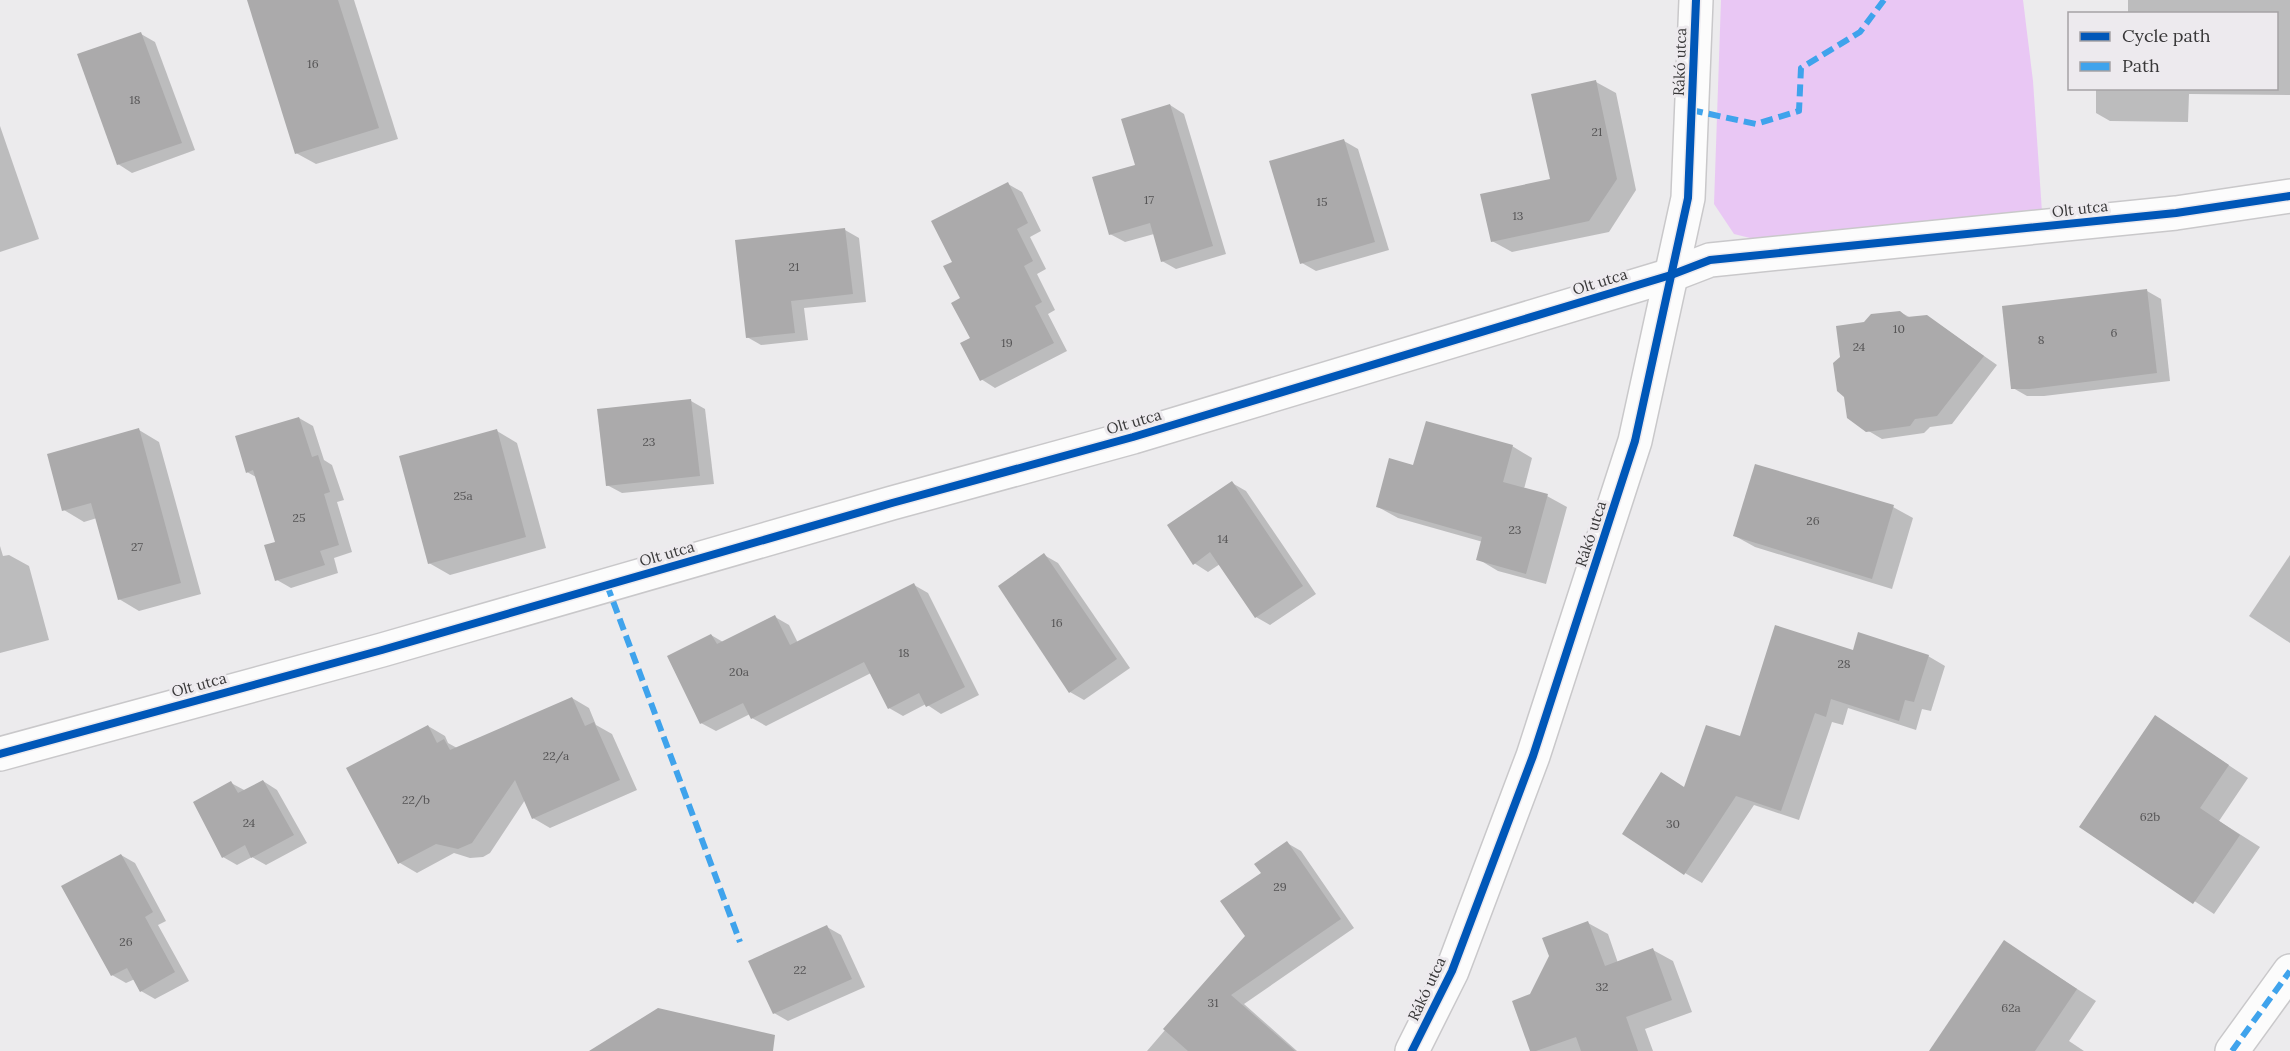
<svg xmlns="http://www.w3.org/2000/svg" width="2290" height="1051" viewBox="0 0 2290 1051" font-family="Lora,serif">
<style>
.green{fill:#e9c7f4}
.shadow{fill:#0003}
.building{fill:#abaaab}
.lines{fill:none;stroke-linecap:round;stroke-linejoin:round}
.minor-casing{stroke:#c9c8ca;stroke-width:36}
.minor{stroke:#fcfcfc;stroke-width:33}
.quiet{stroke:#3fa3ec;stroke-width:6;stroke-dasharray:12 6;stroke-linecap:butt}
.cycleway-casing{stroke:#edeaee;stroke-width:11}
.cycleway{stroke:#0057b8;stroke-width:8}
.labels{text-anchor:middle;stroke-width:6;stroke-linejoin:round;paint-order:stroke}
.number-label{font-size:12px;fill:#555455}
.street-label{font-size:15px;fill:#383738;stroke:#edeaee}
</style>
<rect width="100%" height="100%" fill="#ecebed"/>
<!-- green -->
<polygon class="green" points="1721,0 2023,0 2033,81 2042,212 1762,241 1734,234 1714,204"/>
<!-- shadow -->
<g class="shadow">
<polygon points="249,0 354,0 398,139 316,164 296,153"/>
<polygon points="2128,0 2290,0 2290,95 2189,94 2188,122 2110,121 2096,113 2096,88 2276,88 2276,14 2128,14"/>
<polygon points="141,34 155,42 195,150 132,173 118,164"/>
<polygon points="1596,82 1616,93 1636,190 1609,232 1512,252 1492,241 1551,180"/>
<polygon points="1170,105 1184,114 1226,254 1176,269 1162,261 1154,234 1125,242 1110,234 1137,166"/>
<polygon points="0,126 39,239 0,252"/>
<polygon points="1344,141 1358,149 1389,250 1316,271 1302,263"/>
<polygon points="1008,184 1022,192 1041,231 1030,237 1046,269 1037,274 1055,310 1048,314 1067,351 995,388 981,379 954,262"/>
<polygon points="845,230 859,238 866,302 804,308 808,340 761,345 747,337"/>
<polygon points="2147,291 2161,299 2170,381 2044,396 2027,396 2013,388"/>
<polygon points="1900,312 1911,318 1927,316 1997,365 1952,424 1930,427 1924,433 1882,439 1867,430 1841,357 1865,324"/>
<polygon points="691,401 705,409 714,484 622,493 607,485"/>
<polygon points="299,418 313,426 324,460 332,465 344,500 337,502 352,552 334,558 338,573 291,588 277,580 277,543 256,477 247,472"/>
<polygon points="139,430 159,442 201,594 139,611 119,599 97,518 84,522 64,510"/>
<polygon points="497,431 517,443 546,548 450,575 429,563"/>
<polygon points="1512,446 1532,458 1524,489 1547,496 1567,507 1546,584 1498,571 1478,559 1483,542 1398,518 1378,507"/>
<polygon points="1232,483 1246,491 1316,594 1270,625 1256,617 1220,564 1208,572 1194,563"/>
<polygon points="1893,507 1913,518 1892,589 1755,547 1735,536"/>
<polygon points="0,546 3,556 9,555 29,566 49,640 0,653"/>
<polygon points="1044,555 1058,563 1130,668 1084,700 1070,692"/>
<polygon points="2290,555 2290,643 2249,616"/>
<polygon points="914,585 928,593 979,695 941,714 926,704 903,716 889,708 871,673 766,726 752,718 750,714 716,731 701,723 711,635 723,642 775,617 789,625 798,643"/>
<polygon points="1854,652 1928,656 1945,666 1931,711 1922,709 1916,730 1848,708 1843,725 1832,722 1799,820 1754,805 1702,883 1685,873 1686,789 1741,738"/>
<polygon points="572,698 589,708 596,725 612,734 637,790 550,828 533,818 525,800 490,853 483,857 470,858 454,853 417,873 400,863 348,769 428,726 445,736 448,743 457,748"/>
<polygon points="2156,717 2248,778 2219,821 2260,847 2214,914 2081,826"/>
<polygon points="263,781 277,790 307,843 266,865 252,857 237,865 223,857 231,783 246,791"/>
<polygon points="1287,843 1301,851 1354,928 1244,1004 1297,1051 1147,1051 1246,936 1263,873"/>
<polygon points="121,855 135,863 166,921 158,925 189,981 155,999 141,991 135,979 126,983 112,975"/>
<polygon points="1588,923 1608,934 1618,963 1653,950 1673,961 1692,1012 1645,1029 1653,1051 1531,1051 1531,995"/>
<polygon points="827,927 841,935 865,987 788,1021 774,1013"/>
<polygon points="2004,942 2096,1001 2069,1041 2084,1051 1931,1051"/>
</g>
<!-- building -->
<g class="building">
<polygon points="247,0 338,0 379,128 295,154"/>
<polygon points="141,32 182,143 117,165 77,54"/>
<polygon points="1596,80 1617,179 1589,221 1491,242 1480,194 1550,179 1531,94"/>
<polygon points="1170,104 1213,246 1161,262 1150,223 1109,235 1092,177 1135,165 1121,119"/>
<polygon points="1344,139 1375,242 1300,264 1269,161"/>
<polygon points="1008,182 1028,223 1017,229 1033,261 1024,266 1042,302 1035,306 1054,343 980,381 960,343 970,338 951,303 960,298 943,266 952,262 931,221"/>
<polygon points="845,228 853,294 791,301 795,333 746,338 735,240"/>
<polygon points="2147,289 2157,373 2029,389 2011,389 2002,306"/>
<polygon points="1900,311 1907,317 1927,315 1984,356 1937,416 1915,419 1910,426 1866,432 1847,418 1844,397 1837,391 1833,363 1840,357 1836,326 1864,322 1871,314"/>
<polygon points="691,399 700,476 606,486 597,409"/>
<polygon points="299,417 312,457 318,455 330,492 324,494 339,545 320,551 325,565 275,581 264,545 275,542 253,470 246,473 235,436"/>
<polygon points="1426,421 1513,445 1503,482 1548,494 1526,574 1476,560 1482,537 1376,507 1389,458 1413,465"/>
<polygon points="139,428 181,583 118,600 91,503 62,511 47,454"/>
<polygon points="497,429 526,537 428,564 399,456"/>
<polygon points="1755,464 1894,505 1872,579 1733,536"/>
<polygon points="1232,481 1303,586 1255,618 1210,552 1193,565 1167,525"/>
<polygon points="1044,553 1117,659 1069,693 998,586"/>
<polygon points="914,583 965,687 926,707 919,693 888,709 864,662 751,719 743,703 700,724 667,656 711,634 717,644 775,615 790,645"/>
<polygon points="1775,625 1853,650 1858,632 1929,655 1914,702 1905,700 1899,721 1831,699 1826,717 1815,713 1781,811 1736,796 1684,875 1622,834 1661,772 1684,787 1706,725 1740,736"/>
<polygon points="572,697 585,726 594,722 620,780 532,819 515,780 472,843 458,849 436,844 398,864 346,768 428,725 437,743 444,739 450,750"/>
<polygon points="2155,715 2229,765 2200,808 2240,835 2193,904 2079,827"/>
<polygon points="263,780 294,835 251,858 245,845 222,858 193,802 231,781 238,793"/>
<polygon points="1287,841 1341,919 1231,995 1295,1051 1188,1051 1163,1029 1245,936 1220,901 1261,873 1254,864"/>
<polygon points="121,854 153,912 145,917 175,972 140,992 127,968 111,976 61,886"/>
<polygon points="1588,921 1605,966 1653,948 1672,1000 1626,1017 1638,1051 1581,1051 1576,1037 1536,1051 1530,1051 1512,1001 1530,994 1549,956 1542,938"/>
<polygon points="827,925 852,979 773,1014 748,961"/>
<polygon points="2004,940 2077,989 2035,1051 1929,1051"/>
<polygon points="658,1008 775,1035 773,1051 589,1051"/>
</g>
<g class="lines">
<defs>
<g id="minor">
<polyline points="0,754 382,650 892,503 1133,437 1671,275 1710,260 2176,213 2290,196"/>
<polyline points="1412,1051 1452,971 1533,756 1635,441 1688,198 1696,0"/>
<polyline points="2232,1051 2290,971"/>
</g>
</defs>
<!-- minor casing -->
<use href="#minor" class="minor-casing"/>
<!-- minor -->
<use href="#minor" class="minor"/>
<!-- quiet -->
<g class="quiet">
<polyline points="1691,110 1756,124 1799,111 1801,68 1860,32 1884,0"/>
<polyline points="607,585 740,942"/>
<polyline points="2232,1051 2290,971"/>
</g>
<defs>
<g id="cycleway">
<polyline points="0,754 382,650 892,503 1133,437 1671,275 1710,260 2176,213 2290,196"/>
<polyline points="1412,1051 1452,971 1533,756 1635,441 1688,198 1696,0"/>
</g>
</defs>
<!-- cycleway casing -->
<use href="#cycleway" class="cycleway-casing"/>
<!-- cycleway -->
<use href="#cycleway" class="cycleway"/>
</g>
<g class="labels">
<!-- number labels -->
<g class="number-label">
<text x="313" y="68">16</text>
<text x="135" y="104">18</text>
<text x="1597" y="136">21</text>
<text x="1149" y="204">17</text>
<text x="1322" y="206">15</text>
<text x="1518" y="220">13</text>
<text x="794" y="271">21</text>
<text x="1899" y="333">10</text>
<text x="2114" y="337">6</text>
<text x="2041" y="344">8</text>
<text x="1007" y="347">19</text>
<text x="1859" y="351">24</text>
<text x="649" y="446">23</text>
<text x="463" y="500">25a</text>
<text x="299" y="522">25</text>
<text x="1813" y="525">26</text>
<text x="1515" y="534">23</text>
<text x="1223" y="543">14</text>
<text x="137" y="551">27</text>
<text x="1057" y="627">16</text>
<text x="904" y="657">18</text>
<text x="1844" y="668">28</text>
<text x="739" y="676">20a</text>
<text x="556" y="760">22/a</text>
<text x="416" y="804">22/b</text>
<text x="2150" y="821">62b</text>
<text x="249" y="827">24</text>
<text x="1673" y="828">30</text>
<text x="1280" y="891">29</text>
<text x="126" y="946">26</text>
<text x="800" y="974">22</text>
<text x="1602" y="991">32</text>
<text x="1213" y="1007">31</text>
<text x="2011" y="1012">62a</text>
</g>
<!-- street labels -->
<g class="street-label">
<text transform="translate(1680 62) rotate(-88)" y="5">Rákó utca</text>
<text transform="translate(2080 209) rotate(-6)" y="5">Olt utca</text>
<text transform="translate(1600 282) rotate(-17)" y="5">Olt utca</text>
<text transform="translate(1134 422) rotate(-16)" y="5">Olt utca</text>
<text transform="translate(1591 534) rotate(-72)" y="5">Rákó utca</text>
<text transform="translate(667 554) rotate(-16)" y="5">Olt utca</text>
<text transform="translate(199 685) rotate(-15)" y="5">Olt utca</text>
<text transform="translate(1427 989) rotate(-65)" y="5">Rákó utca</text>
</g>
</g>
<!-- legend -->
<rect x="2068" y="12" width="210" height="78" fill="#edeaee" stroke="#a5a2a5" stroke-width="1.5"/>
<rect x="2080" y="32" width="30" height="9" fill="#0057b8" stroke="#a5a2a5" stroke-width="1.5"/>
<text x="2122" y="42" font-size="18" fill="#383738">Cycle path</text>
<rect x="2080" y="62" width="30" height="9" fill="#3fa3ec" stroke="#a5a2a5" stroke-width="1.5"/>
<text x="2122" y="72" font-size="18" fill="#383738">Path</text>
</svg>
